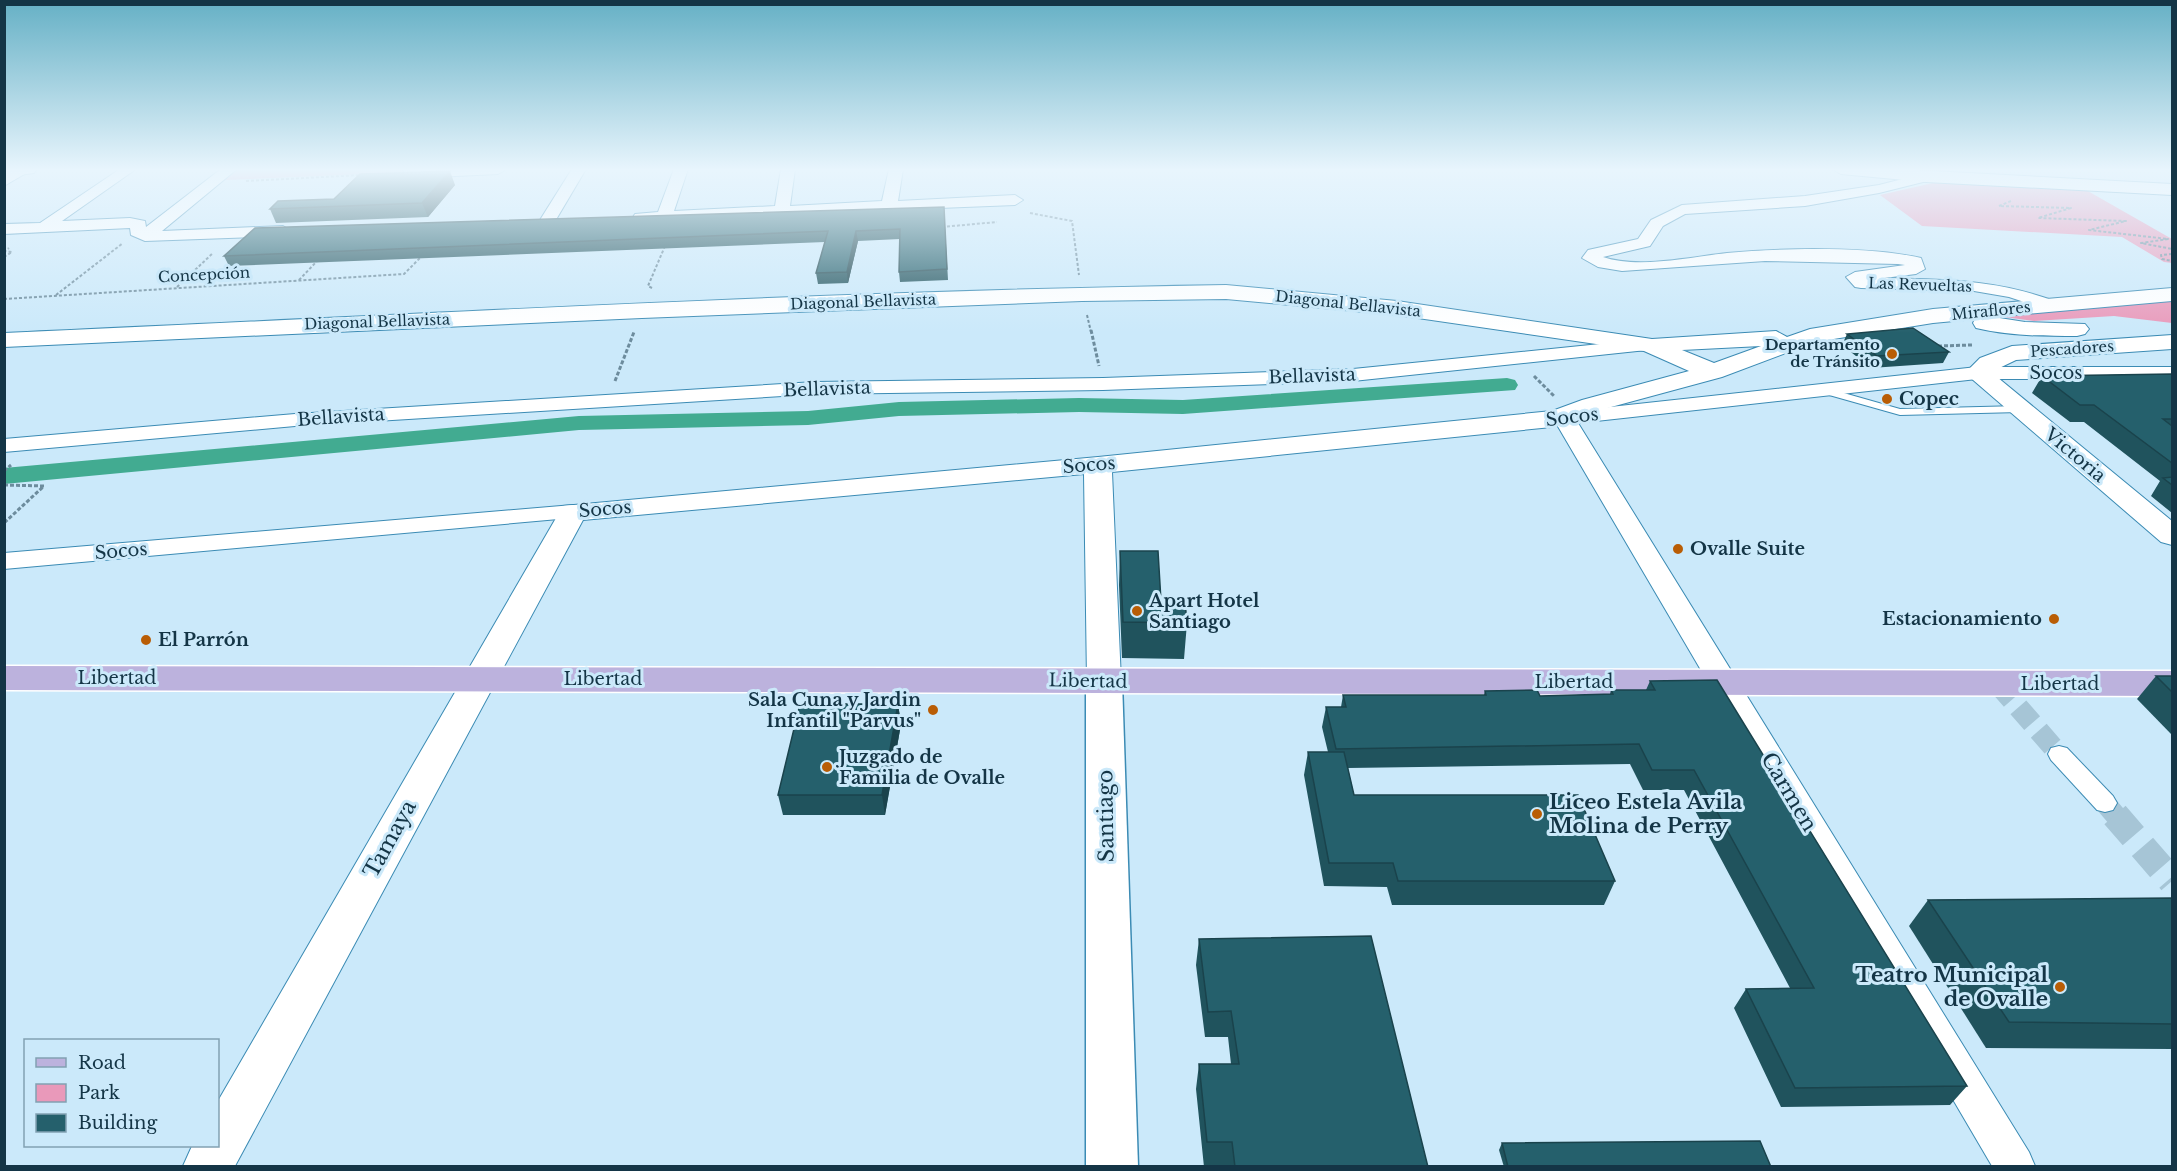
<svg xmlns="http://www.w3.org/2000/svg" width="2177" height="1171" viewBox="0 0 2177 1171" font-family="'Libre Baskerville',serif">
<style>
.green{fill:#e999ba}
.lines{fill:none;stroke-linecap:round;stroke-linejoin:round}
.canal{fill:#42ab91;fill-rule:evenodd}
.pedestrian-tunnel-far1{stroke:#a6c5d6;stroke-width:21;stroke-dasharray:21 10;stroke-linecap:butt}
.pedestrian-tunnel{stroke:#a6c5d6;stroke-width:28;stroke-dasharray:28 14;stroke-linecap:butt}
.service-casing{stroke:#3b8bb4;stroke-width:2}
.pedestrian-casing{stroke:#3b8bb4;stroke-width:2}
.minor-casing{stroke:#3b8bb4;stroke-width:2}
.tertiary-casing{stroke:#3b8bb4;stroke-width:2}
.secondary-casing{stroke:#3b8bb4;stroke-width:3}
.primary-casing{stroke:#fff;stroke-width:3}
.path-far1{stroke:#6d8c9d;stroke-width:2;stroke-dasharray:3 2;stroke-linecap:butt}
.path{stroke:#6d8c9d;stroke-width:3;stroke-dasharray:4 2;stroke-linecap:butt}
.service{fill:#fff;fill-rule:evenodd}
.pedestrian{fill:#fff;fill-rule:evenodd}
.minor{fill:#fff;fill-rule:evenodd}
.tertiary{fill:#fff;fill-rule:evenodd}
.secondary{fill:#fff;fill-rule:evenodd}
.primary{fill:#bcb2dd;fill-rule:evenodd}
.wall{fill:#20535d}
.shaded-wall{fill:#1a434c}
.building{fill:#25606c;stroke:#1a434c;stroke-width:1.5}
.poi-dot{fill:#b95d05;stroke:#cbe9fa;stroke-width:2}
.labels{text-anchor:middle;stroke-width:6;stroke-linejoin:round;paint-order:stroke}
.far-street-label{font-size:15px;fill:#143546;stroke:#cbe9fa}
.far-poi-label{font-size:15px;font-weight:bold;fill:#143546;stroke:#cbe9fa;text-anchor:end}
.street-label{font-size:18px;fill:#143546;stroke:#cbe9fa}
.poi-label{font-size:18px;font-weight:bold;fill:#143546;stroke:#cbe9fa;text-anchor:start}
.near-street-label{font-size:21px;fill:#143546;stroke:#cbe9fa}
.near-poi-label{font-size:21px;font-weight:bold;fill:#143546;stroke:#cbe9fa;text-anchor:start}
</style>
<rect width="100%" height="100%" fill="#cbe9fa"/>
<!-- green -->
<g class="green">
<polygon points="238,169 406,169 407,172 225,180"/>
<polygon points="1933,183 2086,190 2172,239 2172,263 2164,262 2122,237 1922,226 1880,195"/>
<polygon points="2172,300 2172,323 2114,316 2034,321 1982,314"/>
</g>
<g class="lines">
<!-- canal -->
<polygon class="canal" points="1507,378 1515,380 1518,385 1515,390 1183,414 1079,412 899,416 808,425 579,430 4,484 4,468 579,416 808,411 899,402 1079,398 1183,400"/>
<!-- pedestrian-tunnel-far1 -->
<g class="pedestrian-tunnel-far1">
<polyline points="1998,684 2059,754"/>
<polyline points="2105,803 2116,816"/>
</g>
<!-- pedestrian-tunnel -->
<polyline class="pedestrian-tunnel" points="2115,815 2172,881"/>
<defs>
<polygon id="service" points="1819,386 1900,409 2020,406 2026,409 2020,412 1900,415 1815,391 1814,389"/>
<polygon id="pedestrian" points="2059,746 2067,748 2113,796 2117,803 2113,810 2105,812 2097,810 2051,760 2048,754 2051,748"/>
<g id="minor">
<polygon points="16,169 33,169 4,186 4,176"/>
<polygon points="120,169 136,169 62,221 130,218 145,221 146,227 221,169 237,169 162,231 283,226 291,231 283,236 145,241 131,235 130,228 4,234 4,224 40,223"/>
<polygon points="572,169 586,169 554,223 542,223 540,220"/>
<polygon points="674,169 688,169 674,211 775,206 781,169 795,169 790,206 882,201 889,169 903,169 898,201 1015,195 1023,200 1015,205 635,220 633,217 635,214 658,212"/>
<path d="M1926,173L1933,177L1931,180L1879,193L1805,206L1685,214L1663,226L1650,246L1603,257C1638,269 1691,257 1727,253C1780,248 1870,246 1921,258L1925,269L1916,274L1884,278C1949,280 1993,279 2055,301L2058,305L2055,309L2049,310L2009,297L1974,291L1861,288L1855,287L1846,277L1855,272L1905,265L1898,264L1765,261L1622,271L1598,267L1582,258L1588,250L1638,239L1651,220L1682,205L1805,196L1879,185Z"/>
<polygon points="1649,339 1656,341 1659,345 1656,349 1353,381 1103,390 815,394 295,426 4,452 4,439 295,414 815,382 1103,378 1353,369"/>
<polygon points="1977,367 2172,367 2172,379 1977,379 1578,423 2029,1152 2035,1166 1992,1166 1553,418 1557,414 1564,412"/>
<polygon points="573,505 581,507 585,512 581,517 4,569 4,553"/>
</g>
<g id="tertiary">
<polygon points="4,169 37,169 34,173 4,177"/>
<polygon points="403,169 507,169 498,174 413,178 407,177"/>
<polygon points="1832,169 1894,169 2172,184 2172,195 1926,182 1841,174"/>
<path d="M1226,285L1397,301L1652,339L1776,331L1787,337L1810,329L1933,309L2172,288V301L1993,317L2025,322L2085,324L2089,329L2085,334L2077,336C2043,336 2009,336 1976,328L1973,323L1975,319L1933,323L1815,342L1722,377L1600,410L1552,427L1112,472L1121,681L1116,689L1104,693L1092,689L1087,681L1084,474L583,520L235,1166H183L192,1146H218V1101L563,506L1098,457L1552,411L1582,400L1689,371L1644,351L1397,315L1226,299L1082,301L642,318L4,347V333C411,315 819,291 1226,285ZM1761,346L1714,363L1682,350Z"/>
<polygon points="2172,335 2172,349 2016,360 1991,372 2172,521 2172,545 2161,542 1965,373 1980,358 2012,346"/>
</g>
<polygon id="secondary" points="1104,668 1117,672 1122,681 1138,1166 1086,1166 1086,681 1091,672"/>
<polygon id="primary" points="4,666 2172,671 2172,696 4,690"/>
</defs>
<!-- service casing -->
<use href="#service" class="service-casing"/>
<!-- pedestrian casing -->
<use href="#pedestrian" class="pedestrian-casing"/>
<!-- minor casing -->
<use href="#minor" class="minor-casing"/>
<!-- tertiary casing -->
<use href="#tertiary" class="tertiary-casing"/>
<!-- secondary casing -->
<use href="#secondary" class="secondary-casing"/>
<!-- primary casing -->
<use href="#primary" class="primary-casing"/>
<!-- path-far1 -->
<g class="path-far1">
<polyline points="246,181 361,175"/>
<polyline points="2011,201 1999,206 2071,208 2038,218 2126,221 2089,230 2168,239 2141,243 2172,249"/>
<polyline points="1030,213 1072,221 1079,275"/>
<polyline points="942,227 997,222"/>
<polyline points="2172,254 2161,255 2162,259 2172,261"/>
<polyline points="4,257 12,252 5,251 9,248"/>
<polyline points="299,280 319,259"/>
<polyline points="177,287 213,253"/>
<polyline points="652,288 648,286 665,246"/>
<polyline points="56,295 123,243"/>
<polyline points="4,299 404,274 423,255"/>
<polyline points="1087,315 1091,332"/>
</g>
<!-- path -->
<g class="path">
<polyline points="1091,330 1099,366"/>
<polyline points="1938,346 1972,345"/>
<polyline points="1534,376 1554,396"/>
<polyline points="615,381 634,332"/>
<polyline points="4,471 11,465"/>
<polyline points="4,485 44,486 4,523"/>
</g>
<!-- service -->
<use href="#service" class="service"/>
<!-- pedestrian -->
<use href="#pedestrian" class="pedestrian"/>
<!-- minor -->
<use href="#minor" class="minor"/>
<!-- tertiary -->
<use href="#tertiary" class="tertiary"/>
<!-- secondary -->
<use href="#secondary" class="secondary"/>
<!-- primary -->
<use href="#primary" class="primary"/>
</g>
<!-- wall -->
<g class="wall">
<polygon points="455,185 428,217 276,223 270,209 334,199"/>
<polygon points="944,207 948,280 900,282 899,272 900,239 858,241 848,283 818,284 816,273 825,242 229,266 224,256"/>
<polygon points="1847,334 1949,352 1943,363 1871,368 1842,345"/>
<polygon points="2172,374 2172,513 2151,496 2160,481 2084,422 2070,422 2032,393 2042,376"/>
<polygon points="1120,551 1161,601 1187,623 1184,659 1122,658 1119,585"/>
<polygon points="2156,676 2172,676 2172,735 2137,699"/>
<polygon points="1650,681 1967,1086 1950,1105 1781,1107 1734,1008 1746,989 1790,988 1684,790 1643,790 1630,764 1348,768 1354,795 1615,881 1604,905 1392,905 1387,887 1324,886 1304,775 1308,752 1328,752 1322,727 1326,707 1341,707 1343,695 1484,695 1485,691 1540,696 1610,694 1611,690 1646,690"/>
<polygon points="898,704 901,724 885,815 783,815 778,795"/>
<polygon points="2172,898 2172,1049 1986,1048 1909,926 1928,900"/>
<polygon points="1199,939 1428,1167 1204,1167 1196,1089 1199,1064 1231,1064 1228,1037 1205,1037 1196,965"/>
<polygon points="1502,1143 1771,1167 1504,1167 1499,1150"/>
</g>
<!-- shaded-wall -->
<g class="shaded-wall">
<polygon points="450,171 455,185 428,217 422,203"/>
<polygon points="856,231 858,241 848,283 847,272"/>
<polygon points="898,704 901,724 885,815 882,795"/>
</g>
<!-- building -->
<g class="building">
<polygon points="450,171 422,203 270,209 278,201 334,199 360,174"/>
<polygon points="944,207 947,269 899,272 900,229 856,231 847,272 816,273 828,231 224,256 255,228"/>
<polygon points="1913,328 1949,352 1877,356 1847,334"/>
<polygon points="2172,374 2172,419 2163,419 2172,426 2172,463 2094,405 2080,405 2042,376"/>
<polygon points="2172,477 2172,485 2163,478"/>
<polygon points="1120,551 1158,551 1161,601 1185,602 1187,623 1123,622"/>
<polygon points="2156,676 2172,676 2172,692"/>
<polygon points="1717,680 1967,1086 1795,1088 1746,989 1814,988 1694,770 1652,770 1639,744 1336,749 1326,707 1346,707 1343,695 1486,695 1485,691 1537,690 1540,696 1613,694 1611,690 1655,690 1650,681"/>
<polygon points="800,704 898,704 882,795 778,795"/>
<polygon points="1308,752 1344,752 1354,795 1578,795 1615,881 1398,881 1393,863 1329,863"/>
<polygon points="2172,898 2172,1024 2009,1022 1928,900"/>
<polygon points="1371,936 1428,1167 1235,1167 1232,1142 1207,1142 1199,1064 1239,1064 1231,1011 1208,1012 1199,939"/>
<polygon points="1760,1141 1771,1167 1508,1167 1502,1143"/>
</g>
<!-- sky -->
<linearGradient id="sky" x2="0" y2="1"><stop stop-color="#65b0c5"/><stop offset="0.51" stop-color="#e8f5fd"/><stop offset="1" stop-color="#e8f5fd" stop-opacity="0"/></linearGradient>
<rect width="2177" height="333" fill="url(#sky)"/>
<!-- markers -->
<g class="poi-dot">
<circle cx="1892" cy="354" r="6"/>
<circle cx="1887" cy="399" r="6"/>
<circle cx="1678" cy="549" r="6"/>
<circle cx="1137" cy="611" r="6"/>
<circle cx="2054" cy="619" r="6"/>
<circle cx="146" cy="640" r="6"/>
<circle cx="933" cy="710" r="6"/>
<circle cx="827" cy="767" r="6"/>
<circle cx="1537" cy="814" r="6"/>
<circle cx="2060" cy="987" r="6"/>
</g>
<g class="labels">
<!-- far-street labels -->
<g class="far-street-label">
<text transform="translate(204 275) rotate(-3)" y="5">Concepción</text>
<text transform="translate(1920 285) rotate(2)" y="5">Las Revueltas</text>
<text transform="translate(863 302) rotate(-2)" y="5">Diagonal Bellavista</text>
<text transform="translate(1348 304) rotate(6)" y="5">Diagonal Bellavista</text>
<text transform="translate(1991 311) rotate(-6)" y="5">Miraflores</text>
<text transform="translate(377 322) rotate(-2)" y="5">Diagonal Bellavista</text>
<text transform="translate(2072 349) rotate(-4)" y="5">Pescadores</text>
</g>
<!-- far-poi labels -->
<g class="far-poi-label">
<text x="1880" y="350">Departamento<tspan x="1880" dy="17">de Tránsito</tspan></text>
</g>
<!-- street labels -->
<g class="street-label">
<text x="2056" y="379">Socos</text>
<text transform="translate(1312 376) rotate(-2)" y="6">Bellavista</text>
<text transform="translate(827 389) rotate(-2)" y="6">Bellavista</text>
<text transform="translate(341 417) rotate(-4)" y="6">Bellavista</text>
<text transform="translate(1572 417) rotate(-7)" y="6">Socos</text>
<text transform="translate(2075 455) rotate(40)" y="6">Victoria</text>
<text transform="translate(1089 465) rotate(-5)" y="6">Socos</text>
<text transform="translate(605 509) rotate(-5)" y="6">Socos</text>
<text transform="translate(121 551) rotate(-5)" y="6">Socos</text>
<text x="117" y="684">Libertad</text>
<text x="603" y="685">Libertad</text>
<text transform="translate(1088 681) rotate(1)" y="6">Libertad</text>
<text x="1574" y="688">Libertad</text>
<text x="2060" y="690">Libertad</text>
</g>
<!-- poi labels -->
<g class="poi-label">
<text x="1899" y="405">Copec</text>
<text x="1690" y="555">Ovalle Suite</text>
<text x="1149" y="607">Apart Hotel<tspan x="1149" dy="21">Santiago</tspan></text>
<text x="2042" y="625" text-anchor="end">Estacionamiento</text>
<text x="158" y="646">El Parrón</text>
<text x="921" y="706" text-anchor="end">Sala Cuna y Jardin<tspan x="921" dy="21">Infantil "Parvus"</tspan></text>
<text x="839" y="763">Juzgado de<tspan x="839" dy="21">Familia de Ovalle</tspan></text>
</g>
<!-- near-street labels -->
<g class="near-street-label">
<text transform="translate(1789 792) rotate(59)" y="7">Carmen</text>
<text transform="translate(1106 816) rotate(-91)" y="7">Santiago</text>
<text transform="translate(390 839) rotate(-61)" y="7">Tamaya</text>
</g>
<!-- near-poi labels -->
<g class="near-poi-label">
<text x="1549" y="809">Liceo Estela Avila<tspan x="1549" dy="24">Molina de Perry</tspan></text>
<text x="2048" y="982" text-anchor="end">Teatro Municipal<tspan x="2048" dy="24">de Ovalle</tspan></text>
</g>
</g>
<!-- border -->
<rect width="2177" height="1171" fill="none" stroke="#143546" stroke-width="12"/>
<!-- legend -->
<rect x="24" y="1039" width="195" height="108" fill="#cbe9fa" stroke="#82a1b2" stroke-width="1.5"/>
<rect x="36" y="1058" width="30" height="9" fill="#bcb2dd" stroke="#82a1b2" stroke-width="1.5"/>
<text x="78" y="1069" font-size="18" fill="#143546">Road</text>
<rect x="36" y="1084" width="30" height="18" fill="#e999ba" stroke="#82a1b2" stroke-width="1.5"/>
<text x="78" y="1099" font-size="18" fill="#143546">Park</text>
<rect x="36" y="1114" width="30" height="18" fill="#25606c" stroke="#82a1b2" stroke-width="1.5"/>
<text x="78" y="1129" font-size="18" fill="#143546">Building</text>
</svg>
